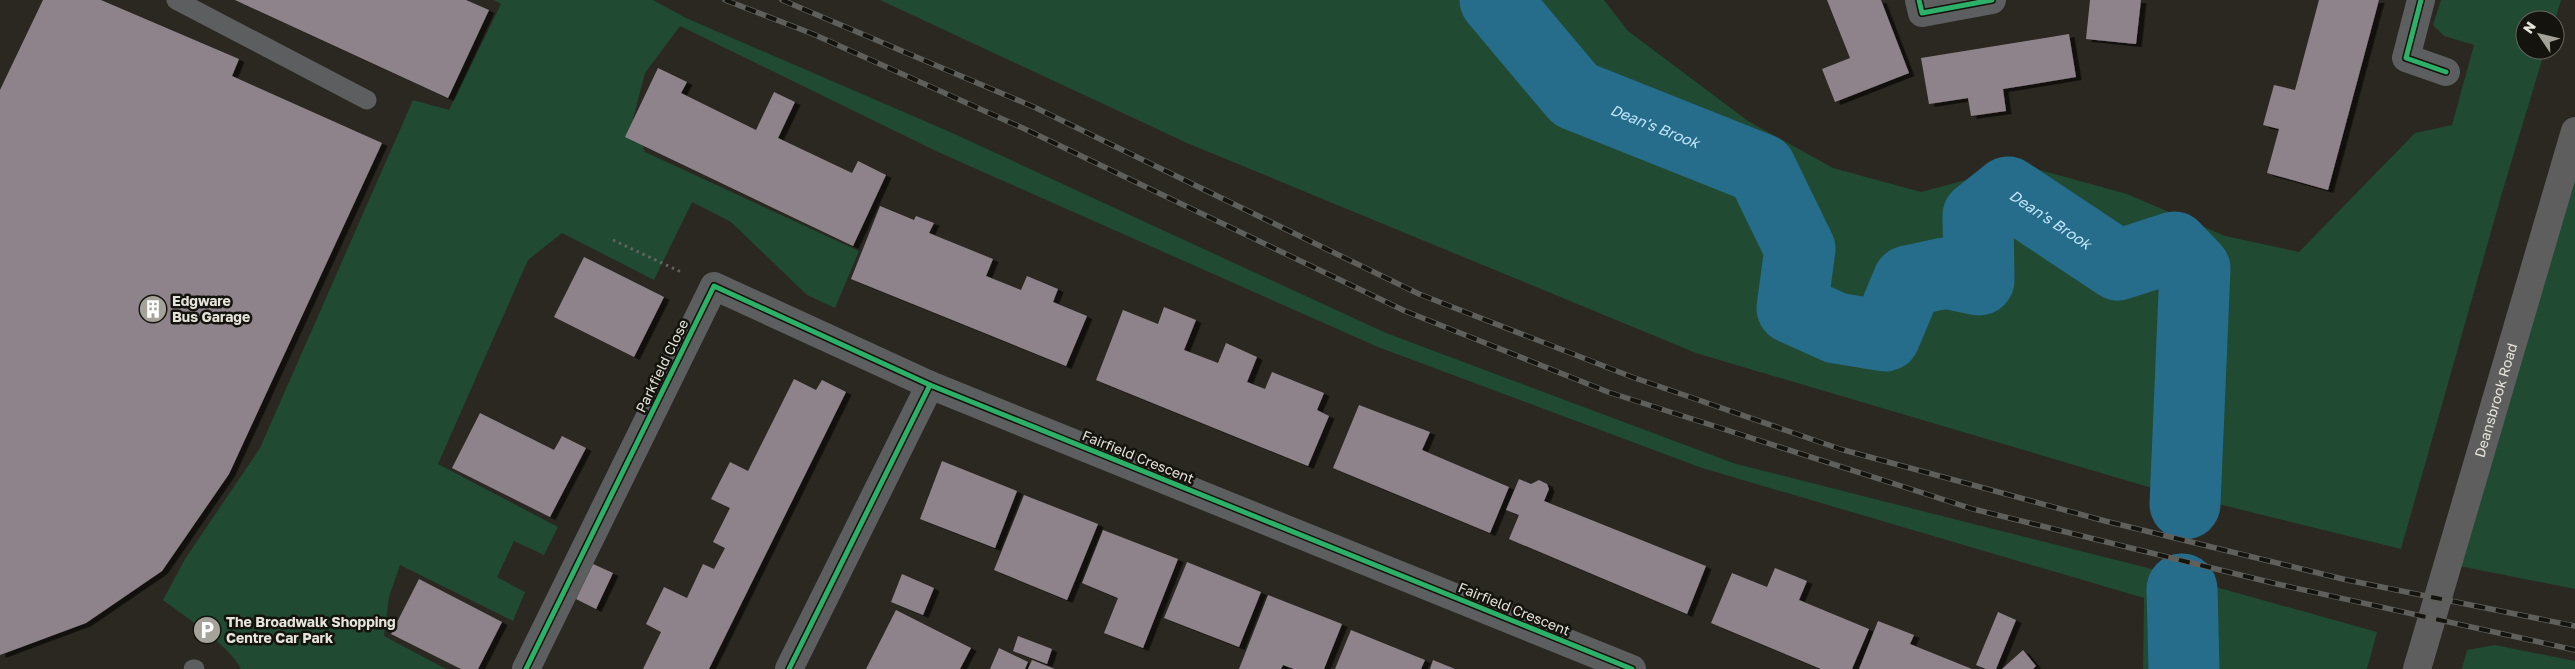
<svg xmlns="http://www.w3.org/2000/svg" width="2575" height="669" viewBox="0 0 2575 669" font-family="'Golos Text',sans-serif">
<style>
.green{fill:#204a32}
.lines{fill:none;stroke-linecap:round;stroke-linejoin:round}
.river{stroke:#266c8b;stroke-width:71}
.building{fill:#8e838a;filter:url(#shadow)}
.path{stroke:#626361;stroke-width:3;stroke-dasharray:2.5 4;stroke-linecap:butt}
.service{stroke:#5d5e5f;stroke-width:19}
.minor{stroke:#5d5e5f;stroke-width:28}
.primary{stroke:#5d5e5d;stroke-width:28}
.rail-casing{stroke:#5f5f5c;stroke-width:5.5}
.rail{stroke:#14130d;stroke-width:4;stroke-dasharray:11;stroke-linecap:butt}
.cycleway-casing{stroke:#14130d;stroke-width:8}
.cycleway{stroke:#2db169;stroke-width:5}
.labels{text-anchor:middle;stroke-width:5;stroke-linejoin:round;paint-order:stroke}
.poi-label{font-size:14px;font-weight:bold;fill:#e5e3da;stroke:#14130d;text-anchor:start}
.street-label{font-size:14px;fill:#e5e3da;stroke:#14130d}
.water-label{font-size:15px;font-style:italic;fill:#c0e5fa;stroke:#14130d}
</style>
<defs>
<filter id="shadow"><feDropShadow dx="5.5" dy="3" stdDeviation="0" flood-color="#0009"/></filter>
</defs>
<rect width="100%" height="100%" fill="#2a2821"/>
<!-- green -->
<g class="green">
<path d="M494,0H653L686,18L950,132L1386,333L1736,464L2148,568L2377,632L2367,669H2143L2144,598L1702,468L1378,347L938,152L680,26L645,73L633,119L645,152L859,251L835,308L807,295L731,222L692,202L654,280L562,233L528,260L438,464L558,527L544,555L514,541L497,577L525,592L513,621L400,565L389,597L384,636L446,669H241C230,646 184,616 163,600L185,559L260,448L413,100L449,110L501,4Z"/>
<polygon points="880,0 1604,0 1628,31 1748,121 1833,168 1921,192 2022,165 2127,194 2225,236 2299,252 2415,133 2452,125 2474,45 2444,36 2433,25 2441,0 2561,0 2555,20 2525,20 2525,50 2545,50 2502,193 2401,549 2145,486 1696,353 1187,143"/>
<polygon points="2575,129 2575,589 2444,563"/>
<polygon points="2495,645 2575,661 2575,669 2462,669 2467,650"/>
</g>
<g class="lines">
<!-- river -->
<g class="river">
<path id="s1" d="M1495,0L1575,95L1761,169L1800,249L1792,308L1836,328L1885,336L1908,281L1945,273L1979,280L1978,216L2008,192L2118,265L2174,247L2195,269L2185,504"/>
<polyline points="2182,589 2184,669"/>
</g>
</g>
<!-- building -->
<g class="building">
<polygon points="43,0 101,0 239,59 232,76 382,143 229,474 162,571 86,623 0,655 0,90"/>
<polygon points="235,0 466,0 489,10 448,98"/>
<polygon points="1827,0 1881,0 1909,73 1835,102 1822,69 1850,58"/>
<polygon points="2090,0 2141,0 2136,44 2086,39"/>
<polygon points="2319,0 2379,0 2328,190 2267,173 2279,129 2263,125 2274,85 2295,90"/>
<polygon points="2069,34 2076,77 2003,89 2006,111 1971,116 1968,98 1929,104 1921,58"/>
<polygon points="658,68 687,82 681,93 756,130 774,92 795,102 778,138 852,173 858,161 886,175 853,246 625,137"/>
<polygon points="880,206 914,220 916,216 934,223 929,233 993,259 986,276 1021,290 1027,276 1058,289 1053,302 1087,316 1066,366 851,279"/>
<polygon points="584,257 664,297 634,357 554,317"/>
<polygon points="1164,307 1196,320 1184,350 1218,363 1226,343 1257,357 1247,382 1265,389 1272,372 1324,393 1317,410 1329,416 1308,466 1096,380 1123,310 1158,324"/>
<polygon points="794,379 816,390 822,380 846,392 709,669 643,669 661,632 646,624 664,587 687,598 703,564 714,569 725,548 713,542 730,508 711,499 730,462 748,471"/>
<polygon points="1359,405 1430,432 1422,450 1509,487 1490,533 1333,468"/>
<polygon points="480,413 554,450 562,436 586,448 550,517 452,468"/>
<polygon points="942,461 1017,491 995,548 920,519"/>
<polygon points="1519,479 1531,484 1539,480 1547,484 1549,489 1544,501 1706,566 1687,614 1509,539 1519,515 1506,510"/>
<polygon points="1024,495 1098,524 1067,600 994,570"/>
<polygon points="1103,530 1178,559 1143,648 1104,633 1118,598 1082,583"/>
<polygon points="1187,562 1261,592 1239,647 1164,618"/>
<polygon points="593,564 613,573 596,609 576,599"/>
<polygon points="1775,568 1807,581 1799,600 1869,629 1852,669 1821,669 1711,623 1732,573 1767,587"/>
<polygon points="902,574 934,588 923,615 891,602"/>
<polygon points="419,579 502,622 478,669 461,669 391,634"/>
<polygon points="1268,595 1342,624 1324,669 1294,669 1283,665 1281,669 1239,669"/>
<polygon points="896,610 971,648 960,669 866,669"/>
<polygon points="1998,612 2016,620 1996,669 1986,669 1976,665"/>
<polygon points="1878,621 1914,635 1910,644 1972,669 1859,669"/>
<polygon points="1351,630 1425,660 1421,669 1335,669"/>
<polygon points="1018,636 1052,649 1047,664 1013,651"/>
<polygon points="999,648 1028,662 1025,669 990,669"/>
<polygon points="2023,650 2036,666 2033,669 2002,669"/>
<polygon points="1032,660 1055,669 1028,669"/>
<polygon points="1433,660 1455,669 1430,669"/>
</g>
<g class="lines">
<!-- path -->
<polyline class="path" points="613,240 681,272"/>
<!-- service -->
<g class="service">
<polyline points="176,0 367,100"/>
<polyline points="193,669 195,669"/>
</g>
<!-- minor -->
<g class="minor">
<polyline points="1919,0 1922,13 1992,0"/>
<polyline points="2421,0 2406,58 2446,72"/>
<polyline points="526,669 714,286 930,385"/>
<polyline points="789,669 930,385 1632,669"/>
</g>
<!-- primary -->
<path class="primary" id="s2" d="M2417,669L2575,131"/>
<defs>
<g id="rail">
<polyline points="725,0 813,34 1027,130 1405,311 1608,392 1973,509 2277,584 2575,650"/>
<polyline points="782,0 1034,107 1419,294 1632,377 1840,449 2105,521 2347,580 2575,626"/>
</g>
</defs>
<!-- rail casing -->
<use href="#rail" class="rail-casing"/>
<!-- rail -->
<use href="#rail" class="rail"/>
<defs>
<g id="cycleway">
<polyline points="1919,0 1922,13 1992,0"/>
<polyline points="2421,0 2406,58 2446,72"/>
<polyline points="526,669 714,286 930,385"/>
<polyline points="789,669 930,385 1632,669"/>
</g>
</defs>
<!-- cycleway casing -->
<use href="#cycleway" class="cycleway-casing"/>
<!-- cycleway -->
<use href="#cycleway" class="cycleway"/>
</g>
<!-- icons -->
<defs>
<symbol id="building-disc" viewBox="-11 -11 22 22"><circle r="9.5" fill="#a4a299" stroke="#14130d"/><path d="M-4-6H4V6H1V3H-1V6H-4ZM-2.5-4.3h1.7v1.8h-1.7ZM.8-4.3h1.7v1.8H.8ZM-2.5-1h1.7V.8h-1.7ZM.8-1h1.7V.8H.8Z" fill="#fff"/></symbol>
<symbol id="parking-disc" viewBox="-11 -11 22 22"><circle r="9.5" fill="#a4a299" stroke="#14130d"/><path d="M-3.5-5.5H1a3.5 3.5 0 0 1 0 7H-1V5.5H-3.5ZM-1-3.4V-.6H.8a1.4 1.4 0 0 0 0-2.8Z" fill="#fff"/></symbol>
</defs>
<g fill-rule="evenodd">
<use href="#building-disc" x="137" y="293" width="32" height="32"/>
<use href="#parking-disc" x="191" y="614" width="32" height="32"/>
</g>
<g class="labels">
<!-- poi labels -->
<g class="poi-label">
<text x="172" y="306">Edgware<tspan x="172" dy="16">Bus Garage</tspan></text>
<text x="226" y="627">The Broadwalk Shopping<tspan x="226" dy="16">Centre Car Park</tspan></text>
</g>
<!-- street labels -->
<g class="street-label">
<text transform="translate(662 366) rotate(-64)" y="5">Parkfield Close</text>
<text dy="5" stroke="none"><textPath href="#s2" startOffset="280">Deansbrook Road</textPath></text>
<text transform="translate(1138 457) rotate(22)" y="5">Fairfield Crescent</text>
<text transform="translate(1514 609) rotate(22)" y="5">Fairfield Crescent</text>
</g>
<!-- water labels -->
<g class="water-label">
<text dy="5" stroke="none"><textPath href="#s1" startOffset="210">Dean's Brook</textPath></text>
<text dy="5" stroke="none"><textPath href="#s1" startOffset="856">Dean's Brook</textPath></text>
</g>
</g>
<!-- north arrow -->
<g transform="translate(2540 35) rotate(305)"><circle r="24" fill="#14130d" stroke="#68665f"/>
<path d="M0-4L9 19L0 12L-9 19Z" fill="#a4a299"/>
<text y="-8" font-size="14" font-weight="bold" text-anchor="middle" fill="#e5e3da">N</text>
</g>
</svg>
